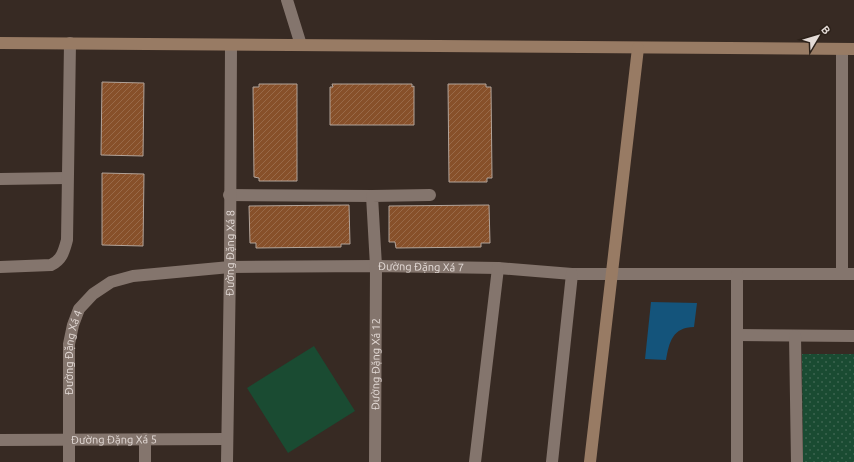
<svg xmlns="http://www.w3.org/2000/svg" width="854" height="462" viewBox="0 0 854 462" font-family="Ubuntu,sans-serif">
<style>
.green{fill:url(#green-dots)}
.pitch{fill:#1a4b32}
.water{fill:#14547b}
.building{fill:url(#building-hatch);stroke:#b2a399}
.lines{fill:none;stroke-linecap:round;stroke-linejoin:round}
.street{stroke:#84756d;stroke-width:12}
.secondary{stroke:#987b64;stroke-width:12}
.labels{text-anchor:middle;stroke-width:3;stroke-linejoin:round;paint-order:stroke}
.street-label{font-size:11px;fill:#e4dbd7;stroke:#2c2119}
</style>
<defs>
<pattern id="green-dots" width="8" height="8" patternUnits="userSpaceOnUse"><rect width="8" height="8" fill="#1a4b32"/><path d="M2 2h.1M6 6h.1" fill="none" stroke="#3b644f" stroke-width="1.8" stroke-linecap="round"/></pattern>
<pattern id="building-hatch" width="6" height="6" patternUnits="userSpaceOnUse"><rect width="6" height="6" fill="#87502a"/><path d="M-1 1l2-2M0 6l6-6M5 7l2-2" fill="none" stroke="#986948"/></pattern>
</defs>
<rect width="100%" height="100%" fill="#372a23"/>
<!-- green -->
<polygon class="green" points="802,354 854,354 854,462 803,462"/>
<!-- pitch -->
<polygon class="pitch" points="314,346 355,411 288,453 247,388"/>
<!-- water -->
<path class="water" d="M651,302L697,303L694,327C673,327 669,342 666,360L645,359Z"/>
<!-- building -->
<g class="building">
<polygon points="102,82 144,83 143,156 101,155"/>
<polygon points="259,84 297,84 297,181 259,181 259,178 254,177 253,87 259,87"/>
<polygon points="332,84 412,84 412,87 414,86 414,125 330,125 330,87 333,87"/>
<polygon points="448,84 486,84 486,87 491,87 492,178 487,178 487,182 449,182"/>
<polygon points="102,173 144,174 143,246 102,245"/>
<polygon points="349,205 350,244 341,244 341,247 256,248 256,243 250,243 249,206"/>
<polygon points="489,205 490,243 481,243 481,247 396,248 395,242 389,242 389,206"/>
</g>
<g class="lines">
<!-- street -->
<g class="street">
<polyline points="287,0 301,45"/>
<polyline points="842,49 842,274"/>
<polyline points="0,179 67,178"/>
<polyline points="229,195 372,196"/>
<path d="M0,267L51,265C62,260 64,251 67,240L70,43"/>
<polyline points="737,335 854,336"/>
<polyline points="795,336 797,462"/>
<polyline points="145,439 145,462"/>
<path id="s1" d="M0,440L227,439"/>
<path id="s2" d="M69,462V344L73,325L79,309L93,294L111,282L133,276L230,267L376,266L498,268L572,274H854"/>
<path id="s3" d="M227,462L230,267L231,45"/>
<path id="s4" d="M375,462L376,266L372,196L430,195"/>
<polyline points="475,462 498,268"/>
<polyline points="552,462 572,274"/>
<polyline points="737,462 737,274"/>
</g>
<!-- secondary -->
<g class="secondary">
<polyline points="0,43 854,49"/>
<polyline points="590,462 638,48"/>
</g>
</g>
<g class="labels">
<!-- street labels -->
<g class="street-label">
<text dy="4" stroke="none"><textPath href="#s3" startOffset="209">Đường Đặng Xá 8</textPath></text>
<text dy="4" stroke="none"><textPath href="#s2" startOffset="508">Đường Đặng Xá 7</textPath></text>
<text dy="4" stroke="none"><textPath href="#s2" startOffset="110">Đường Đặng Xá 4</textPath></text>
<text dy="4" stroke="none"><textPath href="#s4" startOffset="98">Đường Đặng Xá 12</textPath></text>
<text dy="4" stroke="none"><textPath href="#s1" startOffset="114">Đường Đặng Xá 5</textPath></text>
</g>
</g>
<!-- north arrow -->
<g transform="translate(818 36) rotate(52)" stroke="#2c2119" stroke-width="3" paint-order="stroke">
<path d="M0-3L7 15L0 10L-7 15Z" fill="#e4dbd7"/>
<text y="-6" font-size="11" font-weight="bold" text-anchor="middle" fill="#e4dbd7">B</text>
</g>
</svg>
